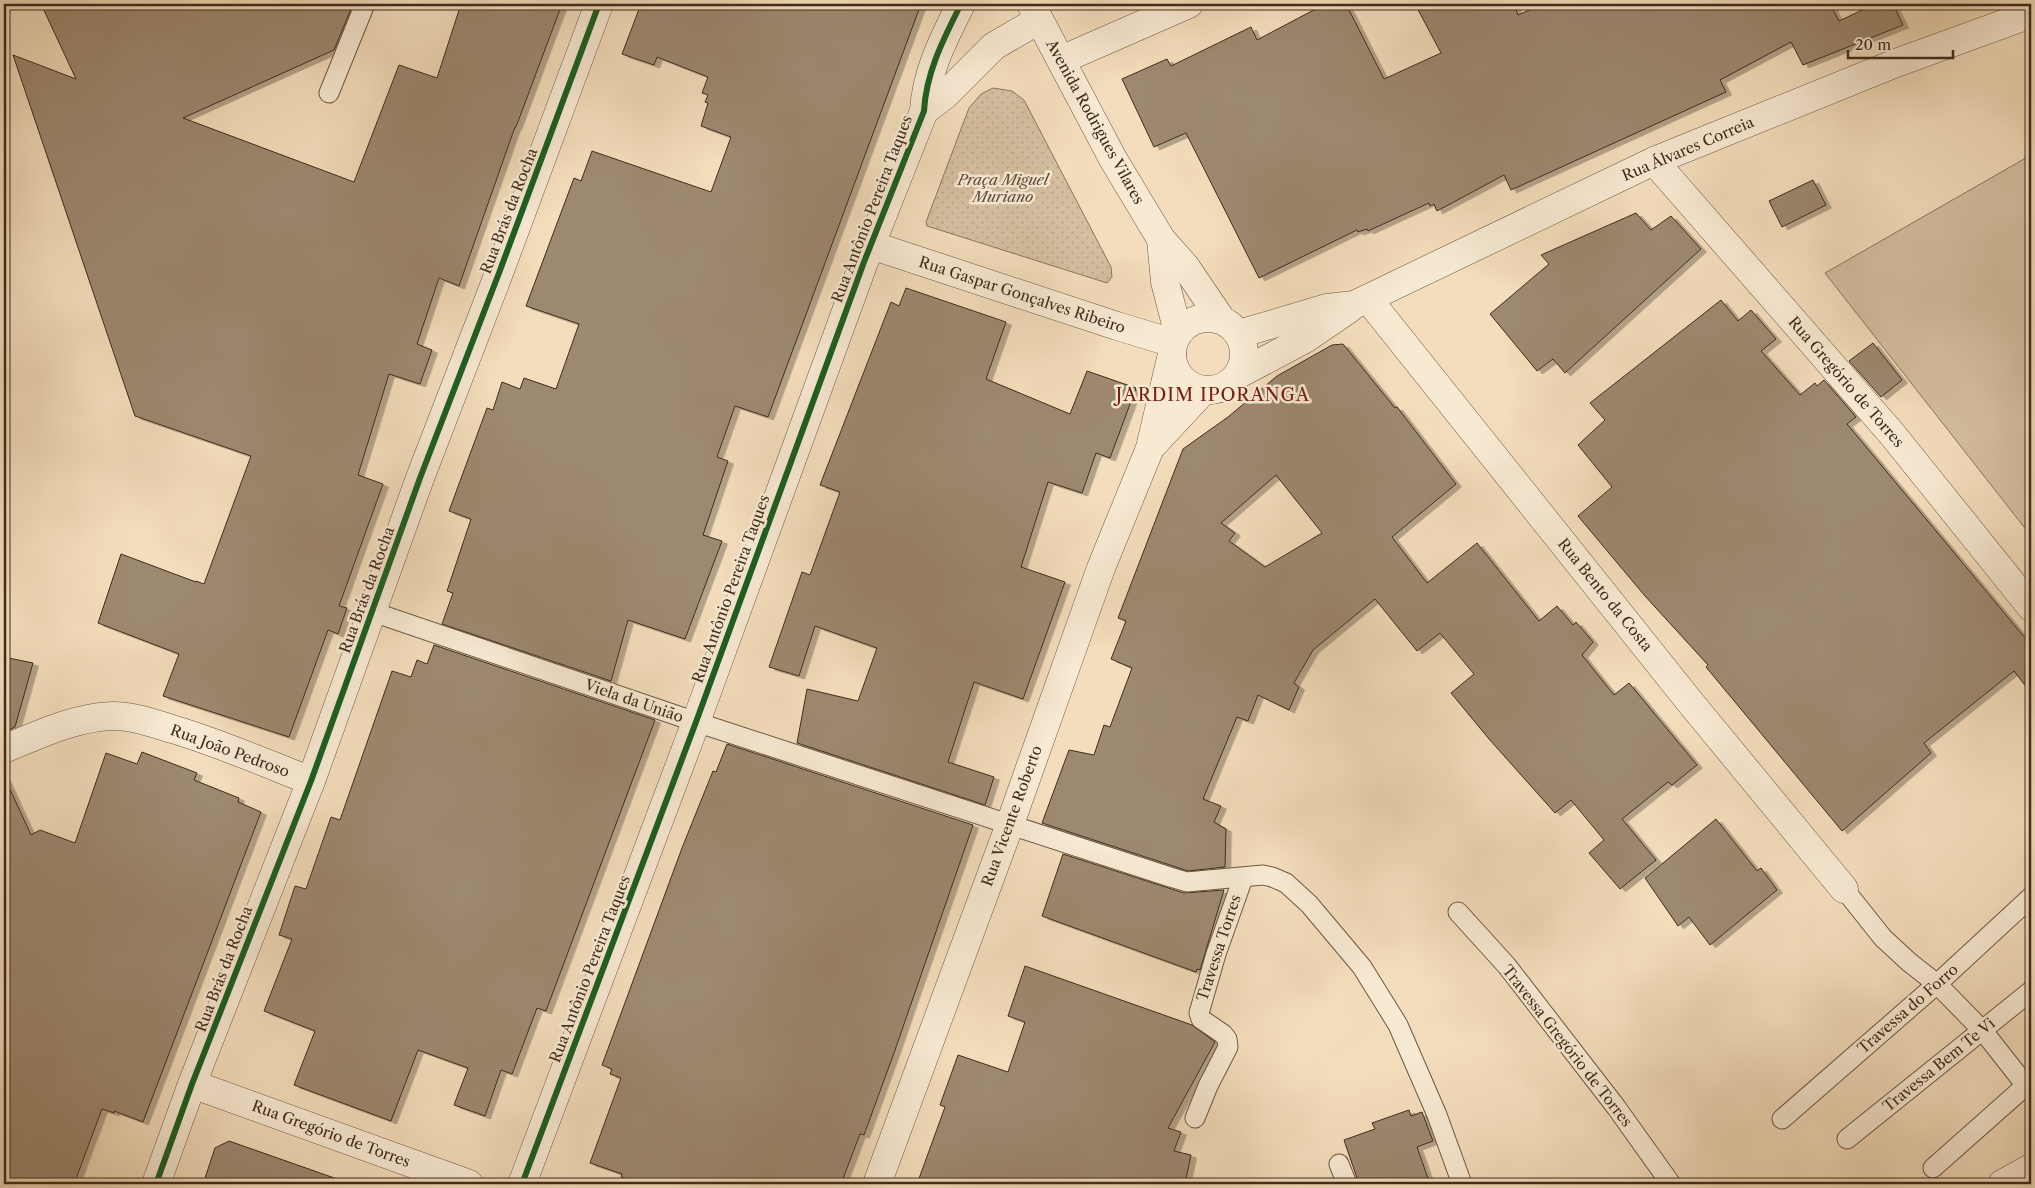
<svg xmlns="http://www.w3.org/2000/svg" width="2035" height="1188" viewBox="0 0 2035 1188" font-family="'Libre Caslon Text',serif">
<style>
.grass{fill:url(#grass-dots);stroke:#8a765e}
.garden{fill:#d5bfa1;stroke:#8a765e}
.building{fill:#9d886f;stroke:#3f2c1c;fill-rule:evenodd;filter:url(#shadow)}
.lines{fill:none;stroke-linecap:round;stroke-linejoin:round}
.service-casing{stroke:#6c5844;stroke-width:21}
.minor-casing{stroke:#6c5844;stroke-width:29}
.service{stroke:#f8e9d3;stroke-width:19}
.minor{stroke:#f8e9d3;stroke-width:28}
.cycleway-casing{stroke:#f8e9d3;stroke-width:9}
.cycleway{stroke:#1b5e20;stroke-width:6}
.labels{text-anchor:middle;stroke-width:5;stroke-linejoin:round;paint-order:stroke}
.street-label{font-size:15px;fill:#3f2c1c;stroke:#f8e9d3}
.park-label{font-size:15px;font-style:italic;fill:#5d4937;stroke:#f8e9d3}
.quarter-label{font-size:18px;letter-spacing:1px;fill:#7a1f14;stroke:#f8e9d3}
</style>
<defs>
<pattern id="grass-dots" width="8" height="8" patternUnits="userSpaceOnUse" patternTransform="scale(1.25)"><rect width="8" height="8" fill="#d5bfa1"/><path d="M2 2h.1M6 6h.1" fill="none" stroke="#b8a48a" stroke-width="1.8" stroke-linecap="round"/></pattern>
<filter id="shadow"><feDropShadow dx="5.5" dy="3" stdDeviation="0" flood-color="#0004"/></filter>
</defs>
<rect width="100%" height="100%" fill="#f4ddbc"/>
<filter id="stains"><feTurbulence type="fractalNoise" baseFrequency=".004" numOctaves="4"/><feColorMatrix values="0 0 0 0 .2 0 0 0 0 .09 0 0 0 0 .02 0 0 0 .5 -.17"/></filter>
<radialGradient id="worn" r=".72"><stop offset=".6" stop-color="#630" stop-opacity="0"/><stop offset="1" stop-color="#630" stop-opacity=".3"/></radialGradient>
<!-- grass -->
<polygon class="grass" points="993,88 1012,91 1024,100 1111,267 1112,277 1107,283 927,226 926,222 969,108 981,94"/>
<!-- garden -->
<polygon class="garden" points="2031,155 2031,536 1825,273"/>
<!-- building -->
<g class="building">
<polygon points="41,4 353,4 334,50 183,118 354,182 399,65 437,78 461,4 562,4 516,127 515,127 459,286 439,278 417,344 432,350 420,384 389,374 358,475 383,484 339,606 347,608 338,634 328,630 289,737 163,696 179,654 98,623 121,554 196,582 196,581 204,584 251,456 135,416 13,55 76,79"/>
<polygon points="641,4 921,4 768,417 735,406 717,457 728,461 703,535 722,541 685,639 628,620 611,681 442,624 453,593 447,591 471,519 449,511 487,408 493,410 502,382 520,389 524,378 556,389 579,324 526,306 574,178 581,181 592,151 711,192 731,137 701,126 708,103 705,102 708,95 702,93 708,77 657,57 654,65 622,54"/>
<polygon points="1325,4 1346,4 1384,79 1441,53 1415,4 1514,4 1518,15 1543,4 1830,4 1839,21 1875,4 1893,4 1903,25 1803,65 1791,42 1720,80 1726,92 1511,190 1504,175 1437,211 1434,204 1430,206 1429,203 1368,231 1367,229 1358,232 1357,230 1259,278 1186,133 1154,147 1122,79 1167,59 1171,66 1251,27 1257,40"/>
<polygon points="1813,180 1826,205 1782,227 1769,201"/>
<polygon points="1636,213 1651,230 1671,216 1701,249 1565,373 1553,359 1537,371 1490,314 1549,264 1541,255"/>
<polygon points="906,288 1006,322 986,379 1070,414 1087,371 1136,388 1110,458 1096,453 1082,493 1048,482 1021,567 1065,582 1023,699 974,682 948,762 994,777 985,805 797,743 807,689 858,701 877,648 815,626 799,676 769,667 802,572 810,575 840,492 820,485 891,302 899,306"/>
<polygon points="1721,300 1738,321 1751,310 1776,339 1761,351 1800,395 1815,383 1817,386 1824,380 1856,417 1847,424 2031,645 2031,693 2014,671 1924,743 1931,753 1842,831 1706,667 1708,665 1645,596 1578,516 1612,487 1578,445 1605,420 1590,403"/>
<polygon points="1873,343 1902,380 1881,397 1849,361"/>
<path d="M1343,344L1395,408L1397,407L1456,484L1392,537L1427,583L1477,543L1539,621L1557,606L1573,625L1576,622L1593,642L1582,655L1614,695L1629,683L1697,765L1672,785L1668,782L1622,819L1656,860L1620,889L1589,853L1604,840L1571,800L1555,813L1489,739L1451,693L1474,674L1440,633L1417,651L1375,599L1313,650L1294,683L1299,687L1289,710L1258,695L1248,721L1237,717L1203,799L1221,806L1214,822L1226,829L1225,867L1188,871L1042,823L1069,750L1094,755L1104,725L1110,727L1132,668L1111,659L1126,621L1118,618L1183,449L1228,417L1277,376L1332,345ZM1276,475L1322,533L1265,567L1229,541L1235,533L1221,523Z"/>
<polygon points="434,645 655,720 546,1011 537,1008 512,1074 501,1070 485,1116 454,1105 468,1068 418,1050 391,1121 294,1085 315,1031 264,1011 292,939 279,935 295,886 306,889 331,817 340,820 392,671 411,677 417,660 427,664"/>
<polygon points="4,657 33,663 15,727 4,732"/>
<polygon points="727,744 973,825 894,1053 864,1135 860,1134 841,1184 621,1184 624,1178 621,1177 622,1174 590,1163 621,1078 610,1074 612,1069 602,1065 682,848 713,771 716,772"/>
<polygon points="142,752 197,773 194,780 239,798 238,802 261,812 143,1122 114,1111 114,1113 102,1109 74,1184 4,1184 4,776 31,835 40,830 75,843 106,753 137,764"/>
<polygon points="1716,819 1757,871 1761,868 1777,890 1710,945 1689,917 1678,926 1645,878"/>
<polygon points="1063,854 1184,893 1224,890 1200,970 1197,969 1196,972 1042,916"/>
<polygon points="1025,966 1192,1025 1215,1042 1168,1128 1181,1132 1174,1151 1191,1155 1185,1184 917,1184 945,1107 940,1105 958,1055 1008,1072 1025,1022 1008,1016"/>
<polygon points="1409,1110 1411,1116 1422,1112 1433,1141 1417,1147 1430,1184 1359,1184 1344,1140 1375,1129 1372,1123"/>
<polygon points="229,1141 340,1180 339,1184 203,1184 215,1148"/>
</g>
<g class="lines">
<defs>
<g id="service">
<polyline points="329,93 365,4"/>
<polyline points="373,612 696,722 1170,877 1187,882 1263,875 1272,877 1286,883 1309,904 1362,967 1398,1025 1437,1115 1462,1184"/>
<polyline points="1844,889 1883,938 1909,962 1937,984 1983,1031 2031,1092"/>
<polyline points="1458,912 1507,966 1616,1107 1671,1184"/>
<polyline points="1195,1118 1208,1086 1228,1047 1227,1039 1223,1034 1201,1019 1199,1013 1216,954 1243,878"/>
<polyline points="1782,1119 1937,984 2031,897"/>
<polyline points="1847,1139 2031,991"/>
<polyline points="1339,1164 1347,1184"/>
<polyline points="1933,1168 2031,1081"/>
</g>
<g id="minor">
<polyline points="1031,4 1113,159 1161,239 1185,266 1221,319"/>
<polyline points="1061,60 1189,4"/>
<polyline points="924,111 945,95 994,46 1039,20"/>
<polyline points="1654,161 1892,434 2031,607"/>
<polyline points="1161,239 1165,282 1178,332"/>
<polyline points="871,245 1117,326 1173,343"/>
<polyline points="1368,299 1690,702 1844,889"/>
<circle cx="1208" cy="354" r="36"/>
<polyline points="1239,334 1327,308 1354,305 1654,161 1896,63 2031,14"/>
<polyline points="1239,374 1305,339 1349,309"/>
<polyline points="1151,447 1204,390"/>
<path d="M4,749C38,735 75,717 113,716C133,716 153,723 172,729C220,743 265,763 311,781"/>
<polyline points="192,1084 469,1184"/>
<polyline points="156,1184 192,1084 311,781 420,478 499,273 599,4"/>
<path d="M522,1184L696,722L864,262L924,111C926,72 944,38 961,4"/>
<polyline points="877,1184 1010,824 1101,568 1150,448 1172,354"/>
<polyline points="2002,1184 2031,1168"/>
</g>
</defs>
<!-- service casing -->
<use href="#service" class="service-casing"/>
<!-- minor casing -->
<use href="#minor" class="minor-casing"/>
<!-- service -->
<use href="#service" class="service"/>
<!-- minor -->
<use href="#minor" class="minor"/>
<defs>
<g id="cycleway">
<polyline points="156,1184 192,1084 311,781 420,478 499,273 599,4"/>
<path d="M522,1184L696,722L864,262L924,111C926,72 944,38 961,4"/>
</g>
</defs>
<!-- cycleway casing -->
<use href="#cycleway" class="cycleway-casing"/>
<!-- cycleway -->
<use href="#cycleway" class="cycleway"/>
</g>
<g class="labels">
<!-- street labels -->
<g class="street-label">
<text transform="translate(1095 122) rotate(61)" y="5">Avenida Rodrigues Vilares</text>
<text transform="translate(1688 149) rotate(-23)" y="5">Rua Álvares Correia</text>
<text transform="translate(872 209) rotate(-69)" y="5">Rua Antônio Pereira Taques</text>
<text transform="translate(509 211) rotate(-69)" y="5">Rua Brás da Rocha</text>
<text transform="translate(1022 295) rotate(18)" y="5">Rua Gaspar Gonçalves Ribeiro</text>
<text transform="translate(1846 382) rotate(49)" y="5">Rua Gregório de Torres</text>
<text transform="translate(731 589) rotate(-70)" y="5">Rua Antônio Pereira Taques</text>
<text transform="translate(367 590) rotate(-70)" y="5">Rua Brás da Rocha</text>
<text transform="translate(1605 595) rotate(51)" y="5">Rua Bento da Costa</text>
<text transform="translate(634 701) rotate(19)" y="5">Viela da União</text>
<text transform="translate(230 751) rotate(20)" y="5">Rua João Pedroso</text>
<text transform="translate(1012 816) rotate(-70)" y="5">Rua Vicente Roberto</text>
<text transform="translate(1219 948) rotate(-72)" y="5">Travessa Torres</text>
<text transform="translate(224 969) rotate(-69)" y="5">Rua Brás da Rocha</text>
<text transform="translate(590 969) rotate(-69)" y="5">Rua Antônio Pereira Taques</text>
<text transform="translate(1908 1009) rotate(-41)" y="5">Travessa do Forro</text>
<text transform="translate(1567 1046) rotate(52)" y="5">Travessa Gregório de Torres</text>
<text transform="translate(1939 1065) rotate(-39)" y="5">Travessa Bem Te Vi</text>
<text transform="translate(331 1134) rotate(20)" y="5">Rua Gregório de Torres</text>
</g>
<!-- park labels -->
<g class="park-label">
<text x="1003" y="185">Praça Miguel<tspan x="1003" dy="17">Muriano</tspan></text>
</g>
<!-- quarter labels -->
<g class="quarter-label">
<text x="1213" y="401">JARDIM IPORANGA</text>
</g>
</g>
<!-- margin -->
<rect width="2035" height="1188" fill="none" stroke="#f4ddbc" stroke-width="20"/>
<rect x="5" y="5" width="2025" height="1178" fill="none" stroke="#3f2c1c" stroke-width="2.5"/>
<rect x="10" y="10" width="2015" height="1168" fill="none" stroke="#3f2c1c"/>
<!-- scale -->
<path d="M1848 50v8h105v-8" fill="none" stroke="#3f2c1c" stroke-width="2.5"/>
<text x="1855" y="50" font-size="15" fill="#3f2c1c" stroke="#f8e9d3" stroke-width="4" paint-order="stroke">20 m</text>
<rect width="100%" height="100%" filter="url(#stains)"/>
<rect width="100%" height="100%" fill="url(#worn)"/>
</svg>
